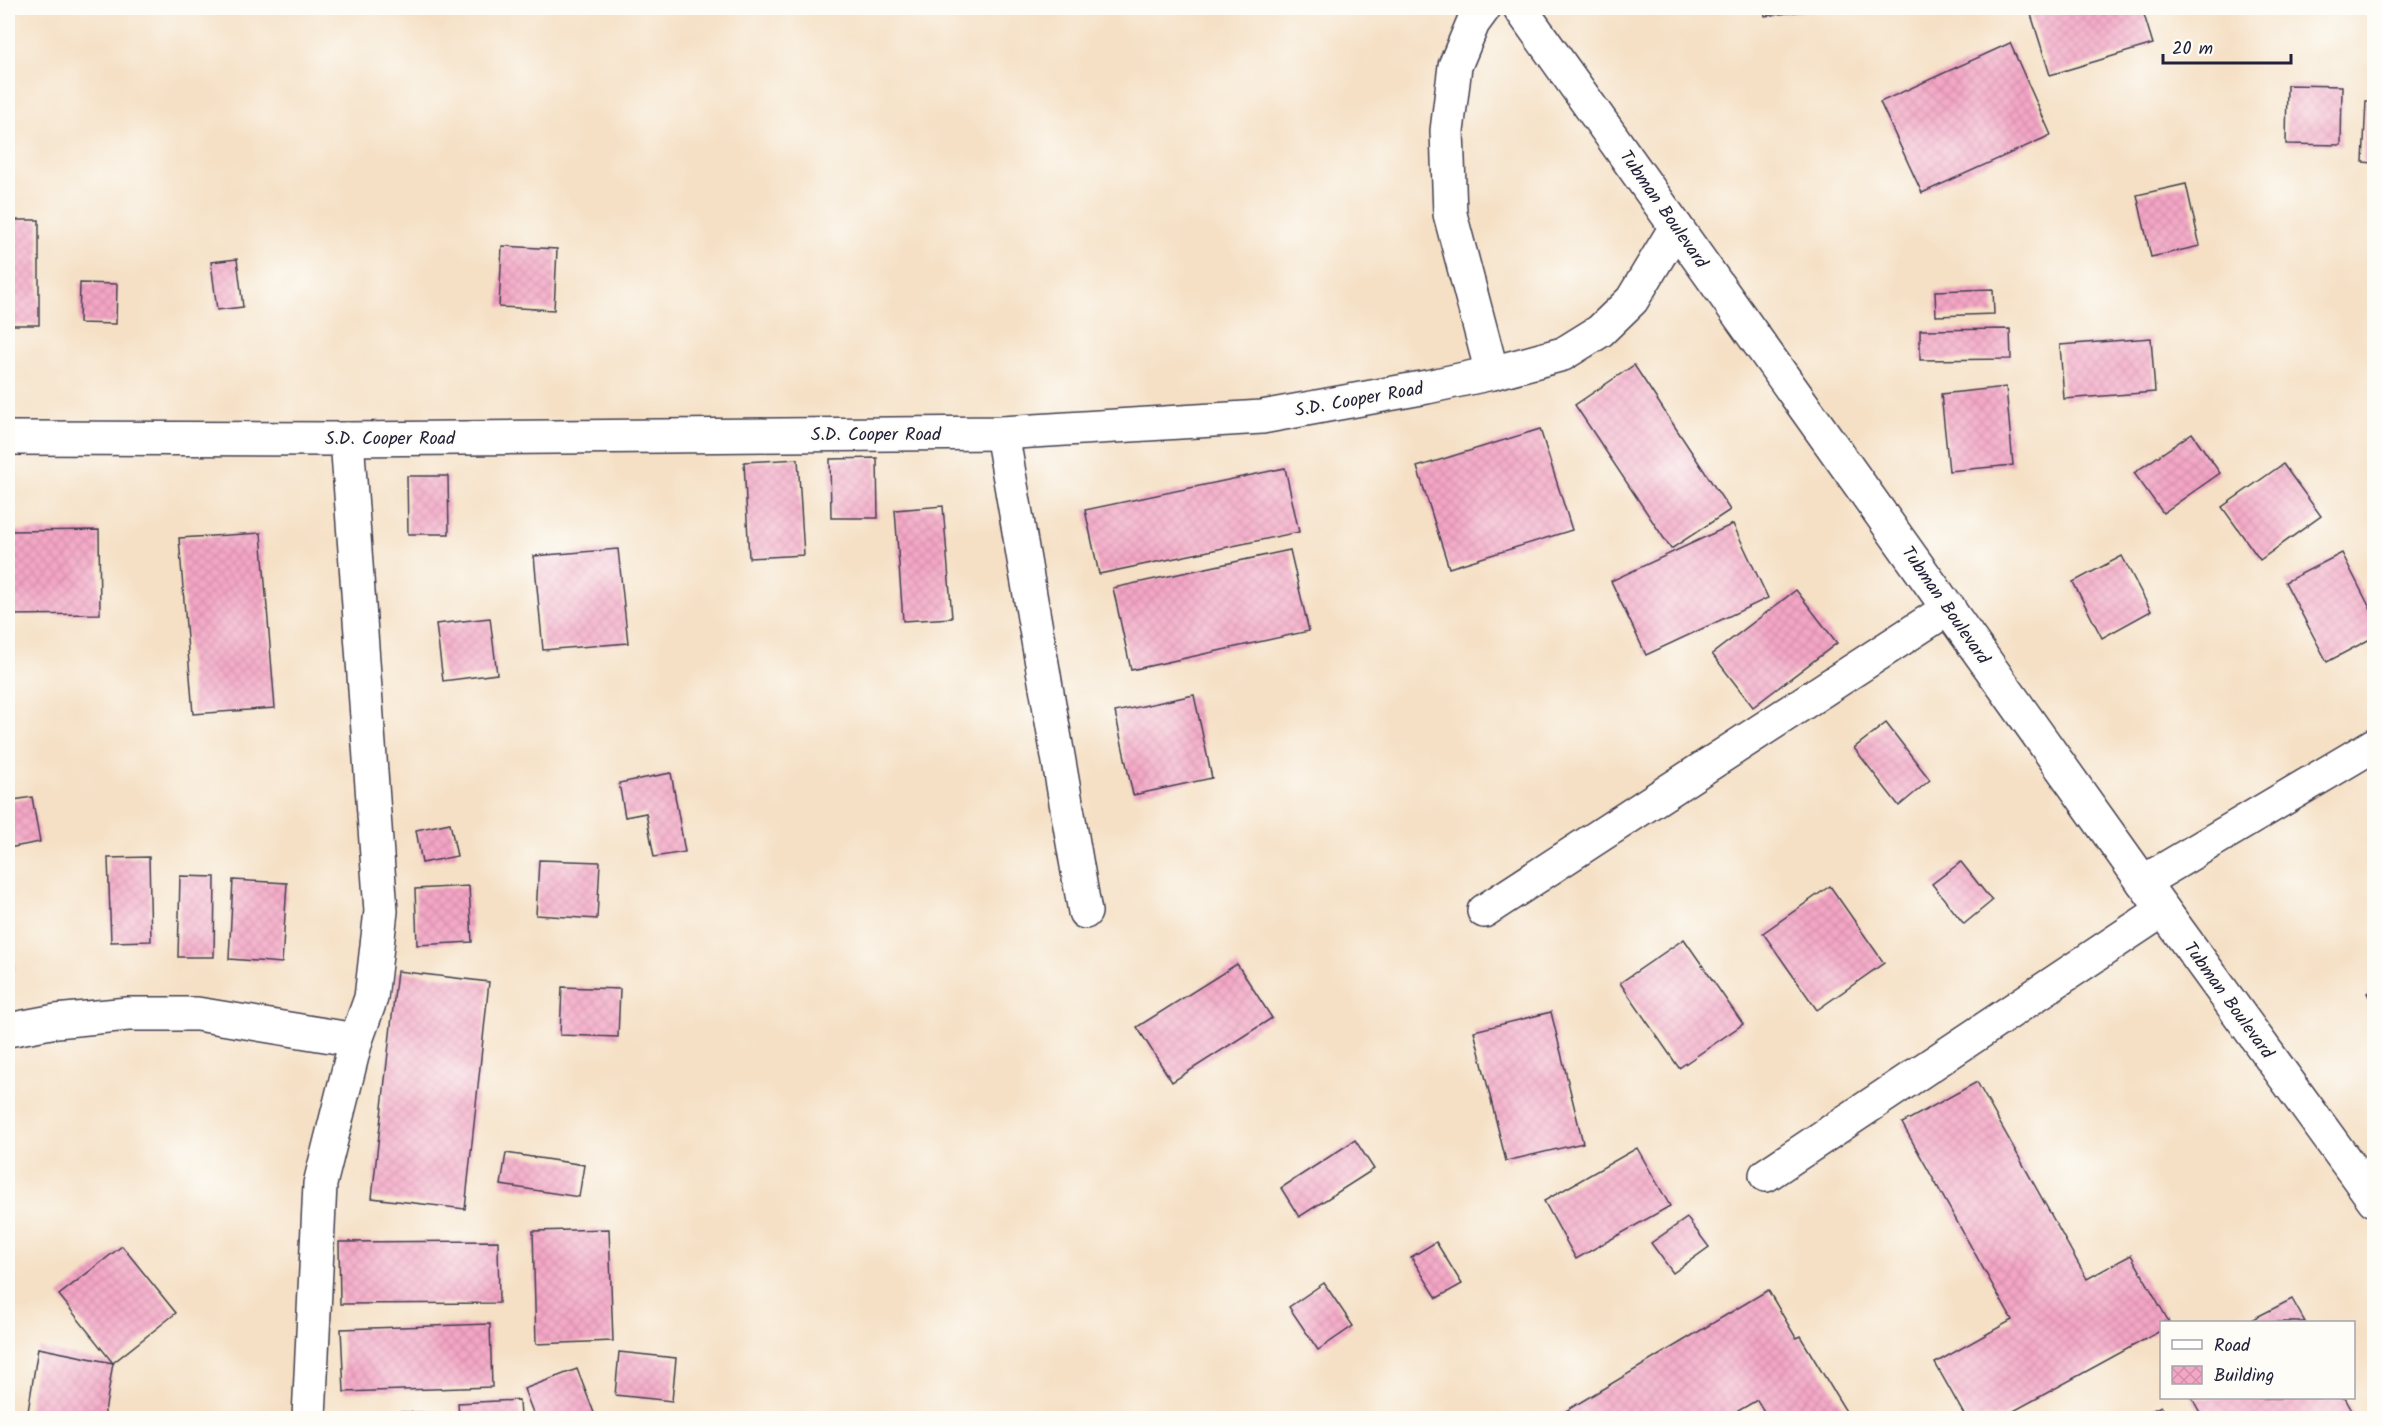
<svg xmlns="http://www.w3.org/2000/svg" width="2382" height="1426" viewBox="0 0 2382 1426" font-family="Kalam,sans-serif">
<style>
.building{fill:url(#building-cross-hatch)}
.lines{fill:none;stroke-linecap:round;stroke-linejoin:round}
.minor-casing{stroke:#423e50;stroke-width:36}
.highway-casing{stroke:#423e50;stroke-width:36}
.minor{stroke:#fff;stroke-width:33}
.highway{stroke:#fff;stroke-width:33}
.labels{text-anchor:middle;stroke-width:4.5;stroke-linejoin:round;paint-order:stroke}
.street-label{font-size:18px;fill:#22223b;stroke:#fdfcf7}
</style>
<defs>
<pattern id="building-cross-hatch" width="8" height="8" patternUnits="userSpaceOnUse" patternTransform="scale(1.5)"><rect width="8" height="8" fill="#f4a6c5"/><path d="M0 0l8 8M0 8l8-8" fill="none" stroke="#d18faa"/></pattern>
</defs>
<rect width="100%" height="100%" fill="#fdfcf7"/>
<filter id="ink" filterUnits="userSpaceOnUse"><feTurbulence type="fractalNoise" baseFrequency=".0167" numOctaves="2"/><feDisplacementMap in="SourceGraphic" scale="12" xChannelSelector="R" yChannelSelector="G"/><feConvolveMatrix kernelMatrix="1 2 1 2 8 2 1 2 1" color-interpolation-filters="sRGB"/></filter>
<filter id="wash" filterUnits="userSpaceOnUse"><feTurbulence type="fractalNoise" baseFrequency=".008" numOctaves="4" result="noise"/><feDisplacementMap in="SourceGraphic" scale="24" xChannelSelector="R" yChannelSelector="G"/><feGaussianBlur stdDeviation="1.35" result="paint"/><feColorMatrix in="noise" values="0 0 0 0 0 0 0 0 0 0 0 0 0 0 0 0 0 1.4 0 .05"/><feComposite in="paint" operator="in"/></filter>
<g filter="url(#wash)">
<rect width="100%" height="100%" fill="#f5e0c5"/>
<g id="blocks">
<!-- building -->
<g class="building">
<polygon points="388,8 403,8 403,9 389,11"/>
<polygon points="1764,8 1816,8 1816,9 1765,16"/>
<polygon points="2029,8 2142,8 2153,44 2050,75"/>
<polygon points="2010,43 2051,135 1922,193 1880,102"/>
<polygon points="2287,85 2342,86 2341,145 2286,144"/>
<polygon points="2366,101 2374,101 2374,163 2363,162"/>
<polygon points="2186,184 2200,246 2151,257 2137,195"/>
<rect x="8" y="220" width="31" height="105"/>
<polygon points="502,246 557,249 554,310 499,307"/>
<polygon points="237,259 243,307 217,310 211,262"/>
<polygon points="80,283 117,284 116,324 79,323"/>
<polygon points="1993,289 1994,314 1936,316 1935,291"/>
<polygon points="2010,329 2011,359 1920,360 1920,330"/>
<polygon points="2151,338 2155,392 2064,399 2060,345"/>
<polygon points="1634,365 1730,510 1671,549 1575,405"/>
<polygon points="2006,387 2013,465 1949,471 1941,394"/>
<polygon points="1540,429 1572,530 1449,568 1417,467"/>
<polygon points="2192,433 2220,473 2163,513 2134,473"/>
<polygon points="877,458 878,518 831,518 830,459"/>
<polygon points="798,459 804,555 749,558 744,462"/>
<polygon points="2283,464 2321,516 2260,560 2222,507"/>
<polygon points="1285,468 1299,532 1099,574 1085,510"/>
<polygon points="407,476 448,476 449,534 408,534"/>
<polygon points="943,506 952,618 903,621 895,510"/>
<polygon points="1733,524 1768,598 1646,655 1611,581"/>
<polygon points="99,530 100,614 8,615 8,531"/>
<polygon points="261,533 275,708 193,714 179,538"/>
<polygon points="618,549 628,643 543,650 534,556"/>
<polygon points="1290,550 1309,631 1131,670 1113,588"/>
<polygon points="2342,553 2374,616 2374,637 2327,662 2285,582"/>
<polygon points="2122,556 2151,611 2102,638 2073,582"/>
<polygon points="1796,590 1837,643 1753,707 1712,654"/>
<polygon points="490,618 497,674 443,681 436,624"/>
<polygon points="1194,695 1212,778 1133,795 1115,712"/>
<polygon points="1886,723 1930,780 1899,806 1854,748"/>
<polygon points="671,773 685,852 654,857 646,813 625,817 619,783"/>
<polygon points="32,797 40,842 8,848 8,801"/>
<polygon points="450,823 457,856 422,863 416,830"/>
<polygon points="149,857 151,941 111,942 108,858"/>
<polygon points="539,860 600,862 597,919 536,915"/>
<polygon points="1961,862 1992,901 1964,924 1932,884"/>
<polygon points="180,876 215,877 214,957 178,957"/>
<polygon points="233,880 287,883 282,963 229,959"/>
<polygon points="469,886 472,942 417,945 415,889"/>
<polygon points="1830,886 1884,963 1817,1010 1763,933"/>
<polygon points="8,914 15,970 8,971"/>
<polygon points="1684,939 1743,1024 1679,1068 1620,983"/>
<polygon points="1237,964 1272,1018 1172,1082 1137,1027"/>
<polygon points="397,971 489,982 465,1209 372,1198"/>
<polygon points="562,987 620,989 618,1037 560,1035"/>
<polygon points="2374,989 2374,1006 2367,993"/>
<polygon points="1551,1012 1583,1143 1506,1161 1474,1031"/>
<polygon points="1977,1082 2087,1279 2131,1255 2169,1322 2162,1322 2162,1330 2001,1418 1966,1418 1935,1363 2012,1320 1902,1123"/>
<polygon points="1355,1140 1374,1169 1299,1217 1281,1188"/>
<polygon points="1637,1148 1670,1206 1576,1259 1544,1201"/>
<polygon points="506,1153 584,1165 579,1197 501,1185"/>
<polygon points="1687,1218 1709,1247 1673,1273 1651,1243"/>
<polygon points="609,1229 613,1341 536,1344 533,1231"/>
<polygon points="498,1241 499,1303 340,1304 339,1242"/>
<polygon points="1436,1242 1462,1284 1437,1298 1411,1257"/>
<polygon points="122,1246 176,1313 113,1363 104,1418 27,1418 38,1348 113,1363 59,1295"/>
<polygon points="1324,1283 1353,1326 1318,1350 1289,1307"/>
<polygon points="1768,1290 1796,1338 1800,1336 1850,1418 1768,1418 1757,1400 1726,1418 1554,1418"/>
<polygon points="2292,1299 2305,1322 2247,1322"/>
<polygon points="490,1324 492,1387 344,1392 341,1329"/>
<polygon points="619,1352 676,1358 672,1401 615,1395"/>
<polygon points="577,1369 596,1418 535,1418 524,1389"/>
<polygon points="2192,1398 2345,1398 2356,1418 2203,1418"/>
<polygon points="519,1400 520,1418 459,1418 458,1403"/>
<polygon points="2161,1406 2168,1418 2137,1418"/>
<polygon points="394,1412 445,1413 445,1418 394,1418"/>
</g>
</g>
</g>
<g filter="url(#ink)">
<use href="#blocks" fill-opacity="0" stroke="#423e50" stroke-width="1.5"/>
<g class="lines">
<defs>
<g id="minor">
<polyline points="1484,8 1473,23 1455,66 1447,131 1450,214 1492,373"/>
<polyline points="1002,433 1085,912"/>
<polyline points="8,438 347,439 1002,433 1262,417 1427,387 1492,373 1563,354 1600,331 1632,300 1676,227"/>
<polyline points="2143,882 2374,745"/>
<polyline points="1484,911 1949,608"/>
<polyline points="8,1030 56,1021 128,1014 197,1014 356,1040"/>
<polyline points="1766,1175 2163,910"/>
<polyline points="309,1418 320,1184 356,1040 371,998 381,911 347,439"/>
</g>
<polyline id="highway" points="1520,8 2143,882 2374,1200"/>
</defs>
<!-- minor casing -->
<use href="#minor" class="minor-casing"/>
<!-- highway casing -->
<use href="#highway" class="highway-casing"/>
<!-- minor -->
<use href="#minor" class="minor"/>
<!-- highway -->
<use href="#highway" class="highway"/>
</g>
</g>
<g class="labels">
<!-- street labels -->
<g class="street-label">
<text transform="translate(1664 209) rotate(55)" y="6">Tubman Boulevard</text>
<text transform="translate(1359 399) rotate(-10)" y="6">S.D. Cooper Road</text>
<text x="876" y="440">S.D. Cooper Road</text>
<text x="390" y="444">S.D. Cooper Road</text>
<text transform="translate(1946 605) rotate(55)" y="6">Tubman Boulevard</text>
<text transform="translate(2229 1000) rotate(54)" y="6">Tubman Boulevard</text>
</g>
</g>
<!-- margin -->
<rect width="2382" height="1426" fill="none" stroke="#fdfcf7" stroke-width="30"/>
<!-- legend -->
<rect x="2160" y="1321" width="195" height="78" fill="#fdfcf7" stroke="#a5a5ac" stroke-width="1.5"/>
<rect x="2172" y="1340" width="30" height="9" fill="#ffffff" stroke="#a5a5ac" stroke-width="1.5"/>
<text x="2214" y="1351" font-size="18" fill="#22223b">Road</text>
<rect x="2172" y="1366" width="30" height="18" fill="url(#building-cross-hatch)" stroke="#a5a5ac" stroke-width="1.5"/>
<text x="2214" y="1381" font-size="18" fill="#22223b">Building</text>
<!-- scale -->
<path d="M2163 54v9h128v-9" fill="none" stroke="#22223b" stroke-width="3"/>
<text x="2172" y="54" font-size="18" fill="#22223b" stroke="#fdfcf7" stroke-width="4.5" paint-order="stroke">20 m</text>
</svg>
